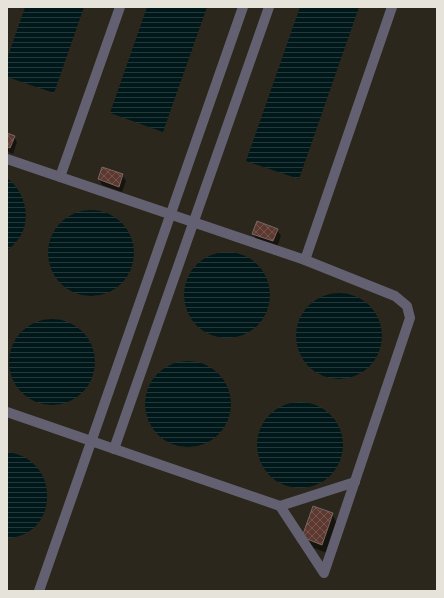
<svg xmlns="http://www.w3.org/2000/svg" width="444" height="598" viewBox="0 0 444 598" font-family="Commissioner,sans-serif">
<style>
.water{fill:url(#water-rules)}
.shadow{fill:#0007}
.building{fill:url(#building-cross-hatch);stroke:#776763}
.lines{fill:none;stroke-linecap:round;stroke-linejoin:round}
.minor{stroke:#636171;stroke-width:10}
</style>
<defs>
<pattern id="water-rules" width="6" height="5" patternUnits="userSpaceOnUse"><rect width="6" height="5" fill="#001819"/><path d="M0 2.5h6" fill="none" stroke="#25393a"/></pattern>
<pattern id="building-cross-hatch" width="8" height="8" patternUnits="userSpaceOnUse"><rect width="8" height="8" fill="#5d3831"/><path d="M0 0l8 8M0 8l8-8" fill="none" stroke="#74554e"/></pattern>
</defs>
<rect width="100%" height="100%" fill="#2c271c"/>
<!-- water -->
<g class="water">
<polygon points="25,7 84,7 54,93 7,77 7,59"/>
<polygon points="147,7 207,7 163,132 110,113"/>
<polygon points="300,7 359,7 299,179 246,161"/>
<path d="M7,178C30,196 34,232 7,250Z"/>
<circle cx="91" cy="253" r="43"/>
<circle cx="227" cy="295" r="43"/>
<circle cx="339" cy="336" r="43"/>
<circle cx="52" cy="362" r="43"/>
<circle cx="188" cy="404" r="43"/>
<circle cx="300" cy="445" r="43"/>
<path d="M7,452C61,458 60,536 7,538Z"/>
</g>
<!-- shadow -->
<g class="shadow">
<polygon points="7,134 14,137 17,142 13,154 7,151"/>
<polygon points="122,175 126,181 122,192 102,185 99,179"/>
<polygon points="277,230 281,236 277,247 257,240 253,234"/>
<polygon points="332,514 337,523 327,553 308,546 303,537"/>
</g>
<!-- building -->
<g class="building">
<polygon points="7,133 15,136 10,148 7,147"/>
<polygon points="102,167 123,174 119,187 98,179"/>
<polygon points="257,221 278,229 273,241 252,234"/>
<polygon points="313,506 333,513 322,545 302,537"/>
</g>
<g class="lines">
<!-- minor -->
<g class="minor">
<polyline points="7,159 305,260 395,296 407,306 410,318 324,573 280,506"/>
<polyline points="60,177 120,7"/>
<polyline points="305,260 392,7"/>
<polyline points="7,412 280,506 355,482"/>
<polyline points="114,449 269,7"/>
<polyline points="39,591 243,7"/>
</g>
</g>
<!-- border -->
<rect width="444" height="598" fill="none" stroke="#e6e3db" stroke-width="16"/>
</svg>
